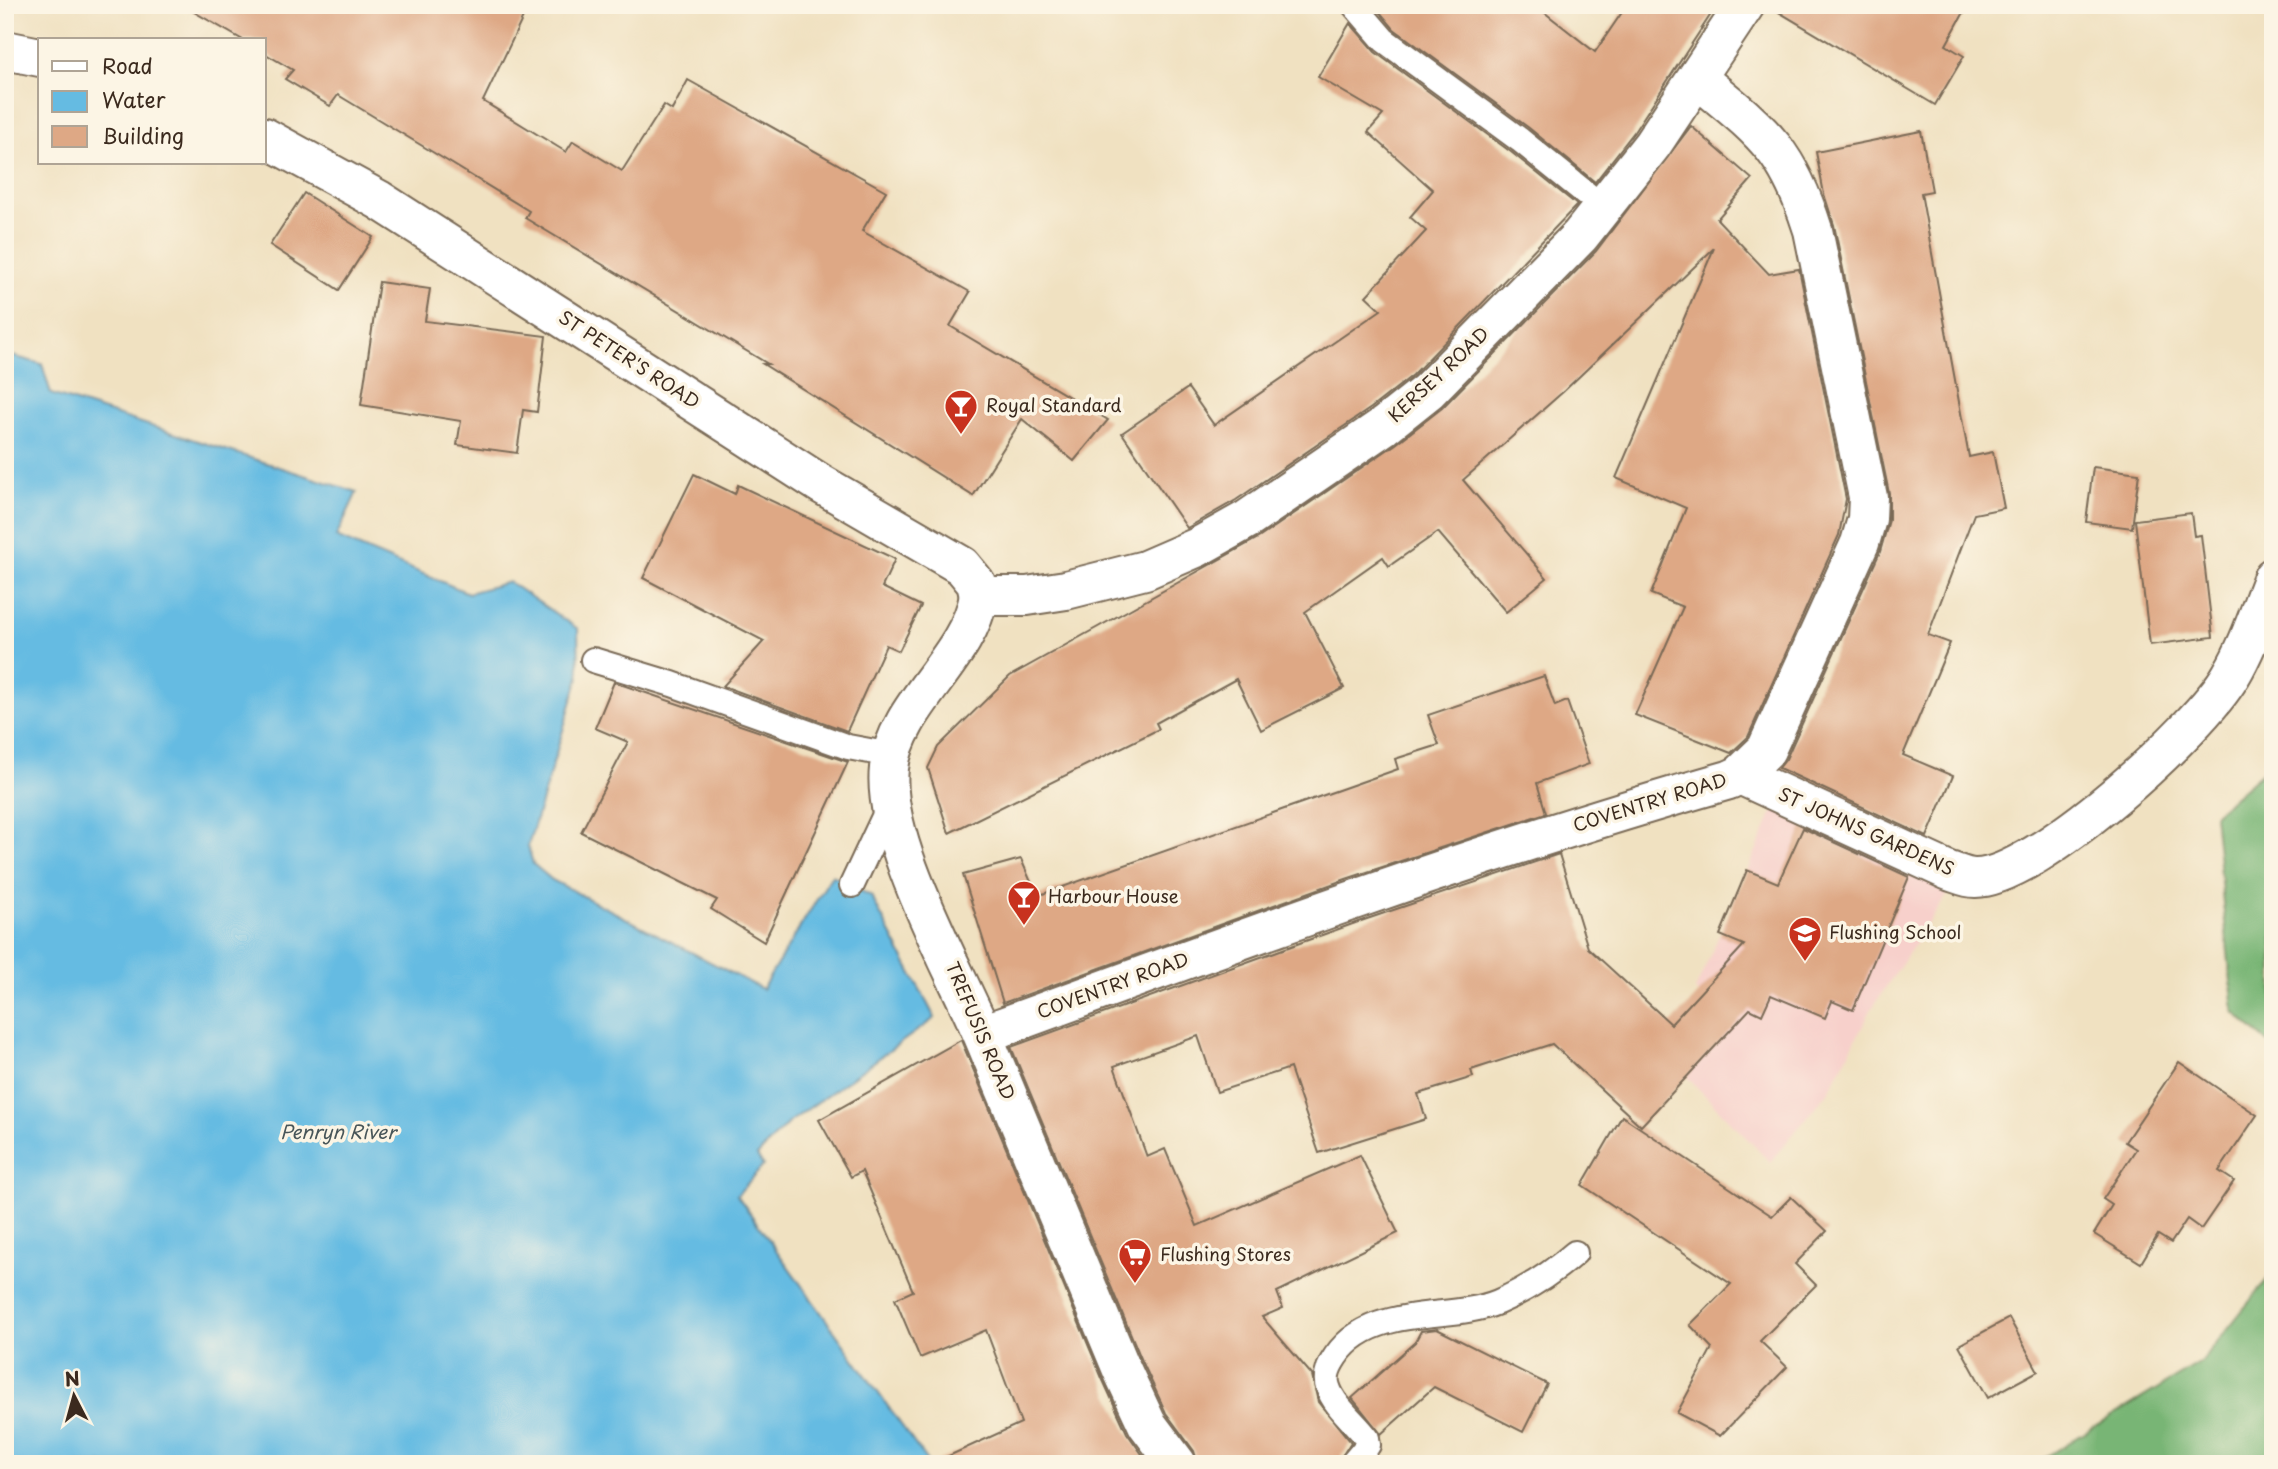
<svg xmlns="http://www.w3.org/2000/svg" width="2278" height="1469" viewBox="0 0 2278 1469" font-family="'Playpen Sans',sans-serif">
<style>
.built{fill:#f7d0cb}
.forest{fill:#78b574;stroke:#5a7049;stroke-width:2}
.water{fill:#65bbe2;stroke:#507280;stroke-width:2}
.building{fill:#dea885}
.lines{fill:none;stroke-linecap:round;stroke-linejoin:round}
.service-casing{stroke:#7a6a57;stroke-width:28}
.minor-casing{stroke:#7a6a57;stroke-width:42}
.tertiary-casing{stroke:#7a6a57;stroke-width:42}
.service{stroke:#fff;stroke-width:24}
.minor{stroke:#fff;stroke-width:38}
.tertiary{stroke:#fff;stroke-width:38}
.labels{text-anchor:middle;stroke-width:7;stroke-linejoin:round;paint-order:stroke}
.street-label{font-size:18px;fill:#3b2a1e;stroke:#fcf5e5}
.poi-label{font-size:18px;fill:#3b2a1e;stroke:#fcf5e5;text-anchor:start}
.water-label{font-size:19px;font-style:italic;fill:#485659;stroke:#fcf5e5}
</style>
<rect width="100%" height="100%" fill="#fcf5e5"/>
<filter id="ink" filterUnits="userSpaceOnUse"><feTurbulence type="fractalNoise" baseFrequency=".0143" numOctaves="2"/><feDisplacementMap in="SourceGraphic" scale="14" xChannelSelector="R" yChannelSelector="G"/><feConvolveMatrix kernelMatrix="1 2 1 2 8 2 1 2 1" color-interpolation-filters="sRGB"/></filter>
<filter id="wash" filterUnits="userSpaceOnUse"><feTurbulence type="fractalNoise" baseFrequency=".00686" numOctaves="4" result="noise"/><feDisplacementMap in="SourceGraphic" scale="28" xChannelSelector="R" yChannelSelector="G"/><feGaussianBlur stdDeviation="1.57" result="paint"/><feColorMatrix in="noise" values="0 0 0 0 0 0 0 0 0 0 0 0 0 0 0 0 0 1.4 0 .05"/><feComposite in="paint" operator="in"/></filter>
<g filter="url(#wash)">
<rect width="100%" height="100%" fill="#f0e1c1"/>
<!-- built -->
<polygon class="built" points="1778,801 1874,846 1948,894 1872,1008 1829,1091 1770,1162 1687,1077 1733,1027 1695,990"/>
<!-- forest -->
<g class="forest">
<polygon points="2273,763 2273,1047 2234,1012 2214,814"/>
<polygon points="2273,1272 2273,1464 2034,1464 2201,1362"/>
</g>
<!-- water -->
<polygon class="water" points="5,354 42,364 51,394 357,492 336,537 468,593 509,582 578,629 579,677 528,846 533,864 552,880 762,989 832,875 871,896 935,1018 787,1124 757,1156 763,1166 737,1195 929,1464 5,1464"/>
<g id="blocks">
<!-- building -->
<g class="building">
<polygon points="182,5 529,5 483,101 566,152 573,141 622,171 664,105 672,110 688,80 886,191 862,231 970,292 950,326 1108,420 1074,461 1022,419 973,496 763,364 768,364 525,218 529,211 449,162 338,95 330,106 285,79 293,70 264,53 264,40 243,40"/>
<polygon points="1374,5 1535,5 1595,52 1627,5 1717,5 1634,132 1595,182 1529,128 1394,29"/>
<polygon points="1767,5 1968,5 1946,45 1964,56 1935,105"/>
<polygon points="1350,23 1375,52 1511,152 1577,205 1413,375 1371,408 1236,500 1187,528 1122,433 1188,388 1214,425 1381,310 1366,296 1426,231 1410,217 1433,190 1368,132 1383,115 1318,77"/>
<polygon points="1691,126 1752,179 1717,219 1769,274 1799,269 1846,499 1839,535 1748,737 1731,753 1635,715 1683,607 1651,594 1686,508 1616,478 1714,248 1564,391 1463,480 1547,578 1506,612 1438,532 1389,566 1383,557 1305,612 1344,688 1261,730 1236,679 1156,723 1159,729 949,833 928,768 938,747 1010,676 1260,537 1396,444 1442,408 1596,251"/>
<polygon points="1921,131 1932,191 1921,193 1969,457 1993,452 2004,508 1974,514 1928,635 1950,643 1903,755 1953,776 1927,837 1779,768 1786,759 1880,552 1889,520 1889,493 1834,225 1824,194 1816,152"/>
<polygon points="304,193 373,237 339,290 270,245"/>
<polygon points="379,282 430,289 425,321 546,336 537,412 523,410 517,453 457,445 461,421 361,405"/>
<polygon points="2093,467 2139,473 2132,528 2086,522"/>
<polygon points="694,474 735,494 738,485 895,559 882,587 921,606 899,651 886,645 847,731 723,686 764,641 643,578"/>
<polygon points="2191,513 2194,536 2201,535 2213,637 2150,645 2135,520"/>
<polygon points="1544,676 1555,706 1567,701 1589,764 1537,783 1546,813 1346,879 1003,1003 963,875 1021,859 1037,896 1398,769 1395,759 1439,745 1428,715"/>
<polygon points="614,682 848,762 764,942 711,909 717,900 581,832 628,742 595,728"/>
<polygon points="1803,828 1909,877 1853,1010 1832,1001 1825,1018 1771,995 1762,1015 1750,1009 1641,1126 1552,1044 1471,1070 1473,1077 1418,1094 1426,1119 1319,1153 1290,1068 1217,1092 1198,1036 1114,1066 1147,1157 1165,1149 1197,1226 1360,1155 1398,1233 1277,1292 1283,1308 1262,1317 1312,1375 1318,1402 1351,1442 1337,1464 1198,1464 1194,1451 1166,1413 1142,1361 1011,1047 1361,921 1559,854 1588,948 1671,1024 1744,945 1720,935 1747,870 1778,883"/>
<polygon points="961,1040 1102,1378 1127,1433 1149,1464 931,1464 1021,1423 986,1330 920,1358 895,1299 913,1291 862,1171 851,1177 819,1120"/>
<polygon points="2179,1062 2257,1115 2219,1171 2234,1181 2201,1229 2187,1219 2171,1243 2158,1235 2141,1263 2094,1234 2112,1205 2103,1199 2136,1149 2125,1142"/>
<polygon points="1622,1116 1772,1216 1791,1197 1827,1231 1795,1264 1816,1285 1760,1341 1787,1367 1720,1436 1677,1413 1712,1348 1690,1325 1731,1284 1582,1185"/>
<polygon points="2009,1318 2038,1371 1988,1398 1959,1345"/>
<polygon points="1437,1329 1547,1384 1523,1432 1434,1387 1381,1434 1352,1398 1415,1342 1421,1331"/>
</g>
</g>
</g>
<g filter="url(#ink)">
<use href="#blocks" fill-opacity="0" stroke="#7a6a57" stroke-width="2"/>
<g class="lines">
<defs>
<g id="service">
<polyline points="1354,5 1384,40 1520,140 1604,208"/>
<polyline points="593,660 672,684 848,747 891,755"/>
<polyline points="852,885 890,804"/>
<path d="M1352,1464L1368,1445L1367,1438C1355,1422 1334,1406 1328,1387C1325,1379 1328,1369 1332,1362C1367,1301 1447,1323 1498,1302C1526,1290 1552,1273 1575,1253"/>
</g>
<g id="minor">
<path d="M1740,775L1949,871C1956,873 1966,878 1975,878C2035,879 2201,728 2231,675C2249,645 2260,609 2273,577"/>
<path d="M983,1034C1230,943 1476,852 1729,780L1740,775L1766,750L1860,543L1867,519L1868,497L1813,230C1787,147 1761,131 1697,78"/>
<path d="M1177,1464L1147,1424L1122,1370C1075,1259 1030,1147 983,1036C954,967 881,841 889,768C896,705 968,659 979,596H1027L1066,590L1145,570L1198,547L1248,519L1384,426L1428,391L1580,236L1652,145L1745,5"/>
</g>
<g id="tertiary">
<polyline points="5,50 40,57"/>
<polyline points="264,137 379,200 821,484 962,566 976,583 979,596"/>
</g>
</defs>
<!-- service casing -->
<use href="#service" class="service-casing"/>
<!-- minor casing -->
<use href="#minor" class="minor-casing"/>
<!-- tertiary casing -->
<use href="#tertiary" class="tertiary-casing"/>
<!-- service -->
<use href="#service" class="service"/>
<!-- minor -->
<use href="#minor" class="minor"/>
<!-- tertiary -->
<use href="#tertiary" class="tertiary"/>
</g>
</g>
<!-- icons -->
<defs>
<symbol id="bar-pin" viewBox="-11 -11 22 30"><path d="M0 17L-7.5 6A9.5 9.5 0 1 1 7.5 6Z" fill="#c8321e" stroke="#fcf5e5"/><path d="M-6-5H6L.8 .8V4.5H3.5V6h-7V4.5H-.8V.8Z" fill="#fff"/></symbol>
<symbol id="school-pin" viewBox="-11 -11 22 30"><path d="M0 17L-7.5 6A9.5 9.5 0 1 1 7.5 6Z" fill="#c8321e" stroke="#fcf5e5"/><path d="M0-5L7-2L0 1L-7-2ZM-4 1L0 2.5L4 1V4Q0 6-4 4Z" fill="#fff"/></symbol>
<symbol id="supermarket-pin" viewBox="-11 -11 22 30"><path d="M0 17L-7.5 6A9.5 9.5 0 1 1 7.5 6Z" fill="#c8321e" stroke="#fcf5e5"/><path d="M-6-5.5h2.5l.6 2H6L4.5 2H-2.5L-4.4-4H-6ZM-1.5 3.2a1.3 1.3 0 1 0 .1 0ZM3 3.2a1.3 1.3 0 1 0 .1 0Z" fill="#fff"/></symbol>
</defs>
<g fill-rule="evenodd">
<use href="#bar-pin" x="942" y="387" width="38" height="52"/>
<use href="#bar-pin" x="1005" y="878" width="38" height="52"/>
<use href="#school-pin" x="1786" y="914" width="38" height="52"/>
<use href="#supermarket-pin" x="1116" y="1236" width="38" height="52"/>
</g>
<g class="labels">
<!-- street labels -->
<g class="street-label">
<text transform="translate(629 360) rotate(33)" y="6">ST PETER'S ROAD</text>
<text transform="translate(1439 375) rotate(-43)" y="6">KERSEY ROAD</text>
<text transform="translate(1650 803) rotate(-17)" y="6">COVENTRY ROAD</text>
<text transform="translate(1866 832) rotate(24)" y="6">ST JOHNS GARDENS</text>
<text transform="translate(1113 986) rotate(-20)" y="6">COVENTRY ROAD</text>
<text transform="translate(980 1031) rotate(67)" y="6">TREFUSIS ROAD</text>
</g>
<!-- poi labels -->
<g class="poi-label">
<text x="986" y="412">Royal Standard</text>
<text x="1048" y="903">Harbour House</text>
<text x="1829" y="939">Flushing School</text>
<text x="1160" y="1261">Flushing Stores</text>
</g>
<!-- water labels -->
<g class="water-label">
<text x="338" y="1139">Penryn River</text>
</g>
</g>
<!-- margin -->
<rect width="2278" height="1469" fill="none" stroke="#fcf5e5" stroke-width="28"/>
<!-- legend -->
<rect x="38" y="38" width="228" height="126" fill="#fcf5e5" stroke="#afa495" stroke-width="2"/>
<rect x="52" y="61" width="35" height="10" fill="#ffffff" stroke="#afa495" stroke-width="2"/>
<text x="102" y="74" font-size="21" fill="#3b2a1e">Road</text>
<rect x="52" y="91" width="35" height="21" fill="#65bbe2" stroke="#afa495" stroke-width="2"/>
<text x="102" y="108" font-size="21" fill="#3b2a1e">Water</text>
<rect x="52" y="126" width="35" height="21" fill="#dea885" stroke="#afa495" stroke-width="2"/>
<text x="102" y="144" font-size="21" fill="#3b2a1e">Building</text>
<!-- north arrow -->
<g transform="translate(74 1396) rotate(354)" stroke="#fcf5e5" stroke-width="5" paint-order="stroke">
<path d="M0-5L12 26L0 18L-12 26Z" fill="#3b2a1e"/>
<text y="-10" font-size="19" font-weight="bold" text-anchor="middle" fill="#3b2a1e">N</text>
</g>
</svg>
